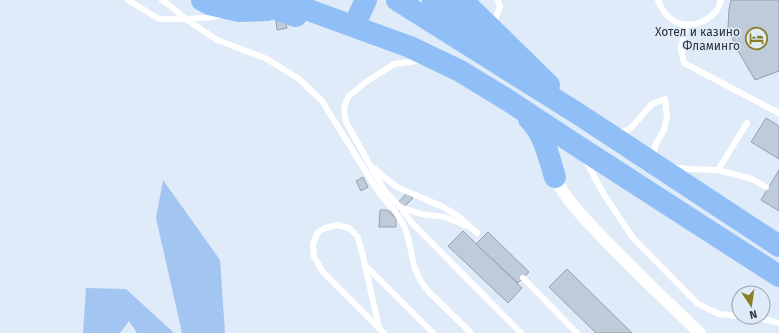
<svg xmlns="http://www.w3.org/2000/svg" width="779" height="333" viewBox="0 0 779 333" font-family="'Fira Sans',sans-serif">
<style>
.green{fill:#a3c5f1}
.building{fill:#c0cbd9;stroke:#95a0ad}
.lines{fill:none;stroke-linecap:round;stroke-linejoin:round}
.lane{stroke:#fff;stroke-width:6}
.street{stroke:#fff;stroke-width:12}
.highway{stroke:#90bef7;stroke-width:22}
.labels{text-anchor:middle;stroke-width:3;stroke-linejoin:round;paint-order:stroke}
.poi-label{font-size:12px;fill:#2f3339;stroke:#dfebf9;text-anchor:end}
</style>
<rect width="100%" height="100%" fill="#dfebf9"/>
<!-- green -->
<g class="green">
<polygon points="163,180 220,260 225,333 182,333 156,218"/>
<polygon points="86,288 126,289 174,333 137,333 129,321 120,333 83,333"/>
</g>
<!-- building -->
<g class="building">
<polygon points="731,0 779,0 779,71 755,80 737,49 728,28 729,9"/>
<polygon points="285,19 287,28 277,30 276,21"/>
<polygon points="766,118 779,126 779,159 751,142"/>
<polygon points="779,170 779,211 761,200"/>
<polygon points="363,177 368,187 361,191 356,181"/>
<polygon points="407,193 413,198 394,217 389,212"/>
<polygon points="380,210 387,210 396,218 396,227 379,227"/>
<polygon points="463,231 522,288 508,303 448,246"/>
<polygon points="488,232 529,272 518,283 476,244"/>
<polygon points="567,269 632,333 596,333 549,287"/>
</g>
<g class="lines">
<!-- lane -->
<g class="lane">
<polyline points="128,0 159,19 186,19 217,40 267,59 299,79 322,101 379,193 395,211 403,224 408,237 414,266 420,280 429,292 471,333"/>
<polyline points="162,0 168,4 186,19 213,17 221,15"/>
<path d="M658,0C661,9 667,17 676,22C693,30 717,19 721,0"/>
<polyline points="493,25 500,7 498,0"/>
<polyline points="686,25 681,48 684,63 779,113"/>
<polyline points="417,61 394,64 366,82 348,97 344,108 346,122 384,190 400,207 412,223 521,333"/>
<polyline points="617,133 630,129 652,104 665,99 667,117 664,130 655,146 654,158"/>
<polyline points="585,159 603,193 633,238 698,304 719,314 739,316"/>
<polyline points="673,167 687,169 718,170 752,179 766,187"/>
<polyline points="375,169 384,177 397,187 441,206 458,216 477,233"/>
<polyline points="718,170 747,123"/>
<polyline points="400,207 421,214 445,217 462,224 467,226"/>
<polyline points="365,265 379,328"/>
<polyline points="523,278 577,333"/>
<polyline points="748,317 767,320 779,323"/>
<polyline points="384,333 323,272 314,257 313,244 318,232 325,228 337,225 349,228 357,236 360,244 365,265 433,333"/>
</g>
<!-- street -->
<path class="street" d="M555,177C566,201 586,220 604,239C635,271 667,302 700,333"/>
<!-- highway -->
<g class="highway">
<polyline points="202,0 209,4 239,11 267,10"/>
<polyline points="249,0 296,16"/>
<polyline points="281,0 410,47 460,71 506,99 579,147 779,276"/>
<polyline points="397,0 580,115 779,246"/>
<polyline points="433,0 466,21 510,57"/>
<polyline points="462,0 549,85"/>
<polyline points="359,15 366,0"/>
<path d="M529,119C544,133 549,158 555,177"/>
</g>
</g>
<!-- icons -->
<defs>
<symbol id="hotel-ring" viewBox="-11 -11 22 22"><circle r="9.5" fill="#dfebf9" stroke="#888028" stroke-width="1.5"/><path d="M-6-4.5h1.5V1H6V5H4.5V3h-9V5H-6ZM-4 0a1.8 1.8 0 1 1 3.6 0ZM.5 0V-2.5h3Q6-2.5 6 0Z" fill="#888028"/></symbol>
</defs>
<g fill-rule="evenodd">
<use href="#hotel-ring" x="744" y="26" width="25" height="25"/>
</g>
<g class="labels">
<!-- poi labels -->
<g class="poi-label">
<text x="740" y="36">Хотел и казино<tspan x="740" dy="14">Фламинго</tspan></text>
</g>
</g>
<!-- north arrow -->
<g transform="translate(751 305) rotate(167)"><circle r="19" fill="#dfebf9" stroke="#99a1ac"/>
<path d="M0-3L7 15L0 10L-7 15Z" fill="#888028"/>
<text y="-6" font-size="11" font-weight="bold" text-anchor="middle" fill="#2f3339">N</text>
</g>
</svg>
